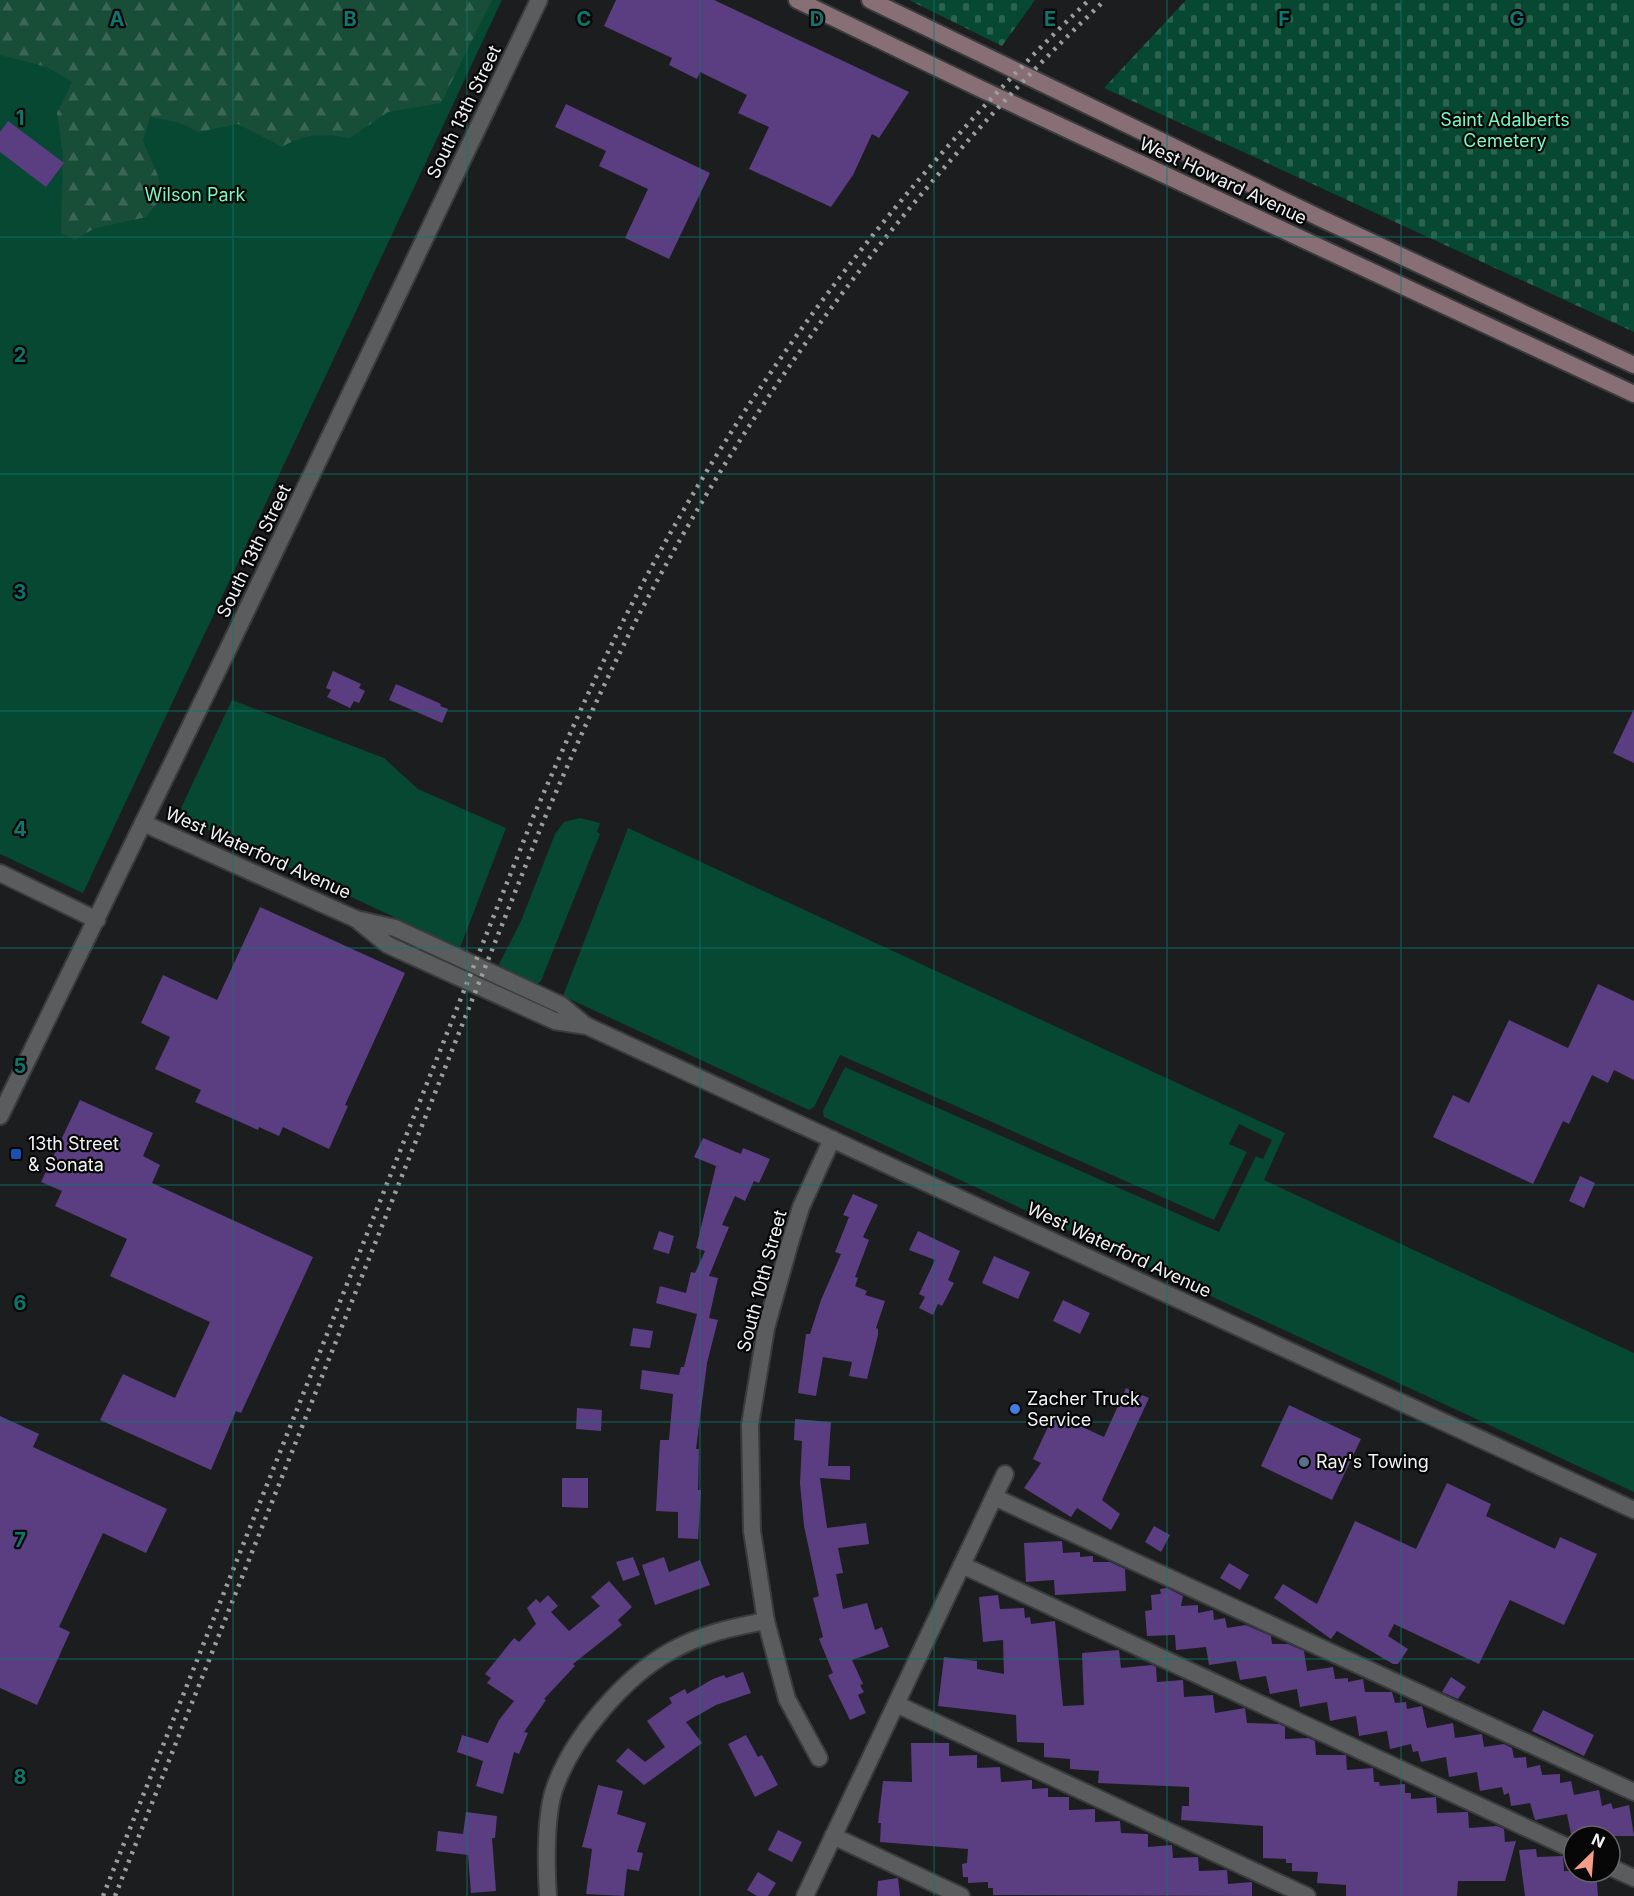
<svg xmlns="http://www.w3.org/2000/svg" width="1634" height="1896" viewBox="0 0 1634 1896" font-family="Inter,sans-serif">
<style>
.green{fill:#064831}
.forest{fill:url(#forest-firs)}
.cemetery{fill:url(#cemetery-stones)}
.building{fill:#5b3e82}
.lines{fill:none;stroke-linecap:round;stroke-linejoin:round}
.minor-casing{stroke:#3a3b3d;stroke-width:20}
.tertiary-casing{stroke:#3a3b3d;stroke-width:20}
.secondary-casing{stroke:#3a3b3d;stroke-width:20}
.minor{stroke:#5a5c5e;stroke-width:16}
.tertiary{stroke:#5a5c5e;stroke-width:16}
.secondary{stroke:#886f76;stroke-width:16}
.rail{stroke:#9c9d9f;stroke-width:4.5;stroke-dasharray:3 6;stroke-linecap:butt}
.grid{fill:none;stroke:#0f766e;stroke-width:1.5;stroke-opacity:0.55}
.transit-dot{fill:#1a4fb4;stroke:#070708;stroke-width:2}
.shop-dot{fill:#3f7fe0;stroke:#070708;stroke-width:2}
.service-dot{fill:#5c6f8a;stroke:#070708;stroke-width:2}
.labels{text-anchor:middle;stroke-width:4.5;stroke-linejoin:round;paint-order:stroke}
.street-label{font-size:18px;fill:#f1f2f4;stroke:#070708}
.park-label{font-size:18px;fill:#78fac2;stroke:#070708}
.poi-label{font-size:18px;fill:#f1f2f4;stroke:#070708;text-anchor:start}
.grid-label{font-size:20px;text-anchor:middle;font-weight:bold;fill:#0f766e;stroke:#070708;stroke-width:4.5;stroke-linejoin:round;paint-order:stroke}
</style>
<defs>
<pattern id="forest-firs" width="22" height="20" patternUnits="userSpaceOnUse" patternTransform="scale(1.5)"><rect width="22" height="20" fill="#184d37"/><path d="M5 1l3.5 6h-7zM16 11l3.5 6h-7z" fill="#3a6755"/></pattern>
<pattern id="cemetery-stones" width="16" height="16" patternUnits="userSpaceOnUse" patternTransform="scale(1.5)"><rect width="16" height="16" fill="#064831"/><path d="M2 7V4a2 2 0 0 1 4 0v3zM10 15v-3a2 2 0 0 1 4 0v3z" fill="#2b634f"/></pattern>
</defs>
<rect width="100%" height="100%" fill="#1b1d1f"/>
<!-- green -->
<g class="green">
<polygon points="0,0 502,0 83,893 0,854"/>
<polygon points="232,700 384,758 418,789 506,828 460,948 183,818 181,808"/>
<polygon points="580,818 600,823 597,832 600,834 541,981 537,984 498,966 521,921 555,834 564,822"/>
<polygon points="628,828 1285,1133 1264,1180 1634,1353 1634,1492 824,1117 823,1111 845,1067 1219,1232 1256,1156 1263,1159 1272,1140 1239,1124 1229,1144 1247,1152 1214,1220 840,1055 814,1107 809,1110 563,996"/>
</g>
<!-- forest -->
<path class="forest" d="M0,0H492L441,103L388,112L350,138C320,134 309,132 282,147L238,124L199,132L177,122L150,117L143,141L158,176L163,196L146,217L93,229L75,240L61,233L63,154L57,113L72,82L47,67L0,55Z"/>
<!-- cemetery -->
<g class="cemetery">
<polygon points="909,0 1035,0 1002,46"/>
<polygon points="1186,0 1634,0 1634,332 1104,88"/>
</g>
<!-- building -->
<g class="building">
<polygon points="616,0 714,0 909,92 879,138 872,134 853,175 831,207 749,169 769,127 738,113 747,95 700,72 697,79 669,65 672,58 604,26"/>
<polygon points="566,104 710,173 669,259 625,238 648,189 599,166 606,151 555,127"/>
<polygon points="8,121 64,163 46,187 0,152 0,132"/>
<polygon points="333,671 361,684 359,688 365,691 359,703 354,701 350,708 327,697 331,690 326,688"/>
<polygon points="396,684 441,704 440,706 448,709 442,723 389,700"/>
<polygon points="1634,709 1634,763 1613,753"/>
<polygon points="260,907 405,973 345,1105 348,1106 329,1149 283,1127 279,1136 259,1127 258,1130 195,1102 201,1090 155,1069 170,1037 141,1023 163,975 217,1000"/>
<polygon points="1598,984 1634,1001 1634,1080 1614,1070 1608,1083 1592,1075 1569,1124 1563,1121 1533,1184 1433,1137 1453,1095 1469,1103 1509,1020 1568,1048"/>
<polygon points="80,1100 153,1133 143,1156 160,1165 152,1183 313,1257 241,1413 236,1411 211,1470 100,1420 123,1374 175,1398 210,1322 110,1276 127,1239 55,1206 62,1191 41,1182"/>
<polygon points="703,1138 741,1154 743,1148 770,1159 759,1183 754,1181 745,1201 735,1196 722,1225 729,1227 709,1276 718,1278 709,1318 718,1320 707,1363 696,1449 699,1449 698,1490 701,1490 698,1539 678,1538 678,1512 656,1511 660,1440 669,1440 673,1394 640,1389 642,1370 679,1375 681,1367 684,1367 697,1314 656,1303 660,1286 686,1293 691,1272 695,1273 705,1251 696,1248 716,1166 694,1157"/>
<polygon points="1580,1176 1595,1183 1584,1208 1569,1201"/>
<polygon points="853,1194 878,1205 863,1237 869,1240 855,1277 858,1278 855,1286 867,1291 865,1295 885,1301 876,1328 878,1329 878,1335 867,1379 849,1376 852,1362 823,1357 816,1396 798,1393 806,1334 810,1334 821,1300 841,1254 835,1252 849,1217 843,1215"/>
<polygon points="659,1231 674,1236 669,1254 653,1249"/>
<polygon points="918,1231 960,1251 948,1280 954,1283 942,1306 938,1304 933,1315 919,1308 925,1297 919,1294 935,1260 909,1250"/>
<polygon points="994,1256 1030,1272 1018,1299 982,1283"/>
<polygon points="1063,1300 1090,1313 1080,1334 1053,1321"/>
<polygon points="633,1328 653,1331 650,1348 630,1346"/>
<polygon points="1126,1388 1149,1398 1102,1500 1120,1514 1111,1530 1077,1508 1071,1517 1024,1488 1041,1463 1033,1459 1054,1414 1104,1437"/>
<polygon points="1289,1405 1361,1439 1332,1500 1261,1466"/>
<polygon points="577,1408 602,1410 601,1431 576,1429"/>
<polygon points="0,1416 39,1434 33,1447 167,1509 146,1553 103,1533 59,1627 70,1632 37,1705 0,1688"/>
<polygon points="795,1419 831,1422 828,1466 850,1466 850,1480 820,1478 827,1528 866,1523 869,1544 838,1548 843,1573 836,1574 843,1609 867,1603 875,1630 882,1627 889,1647 852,1660 863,1684 860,1685 864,1692 858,1695 866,1713 850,1720 828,1675 833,1673 819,1639 823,1637 813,1598 819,1596 804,1526 800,1483 802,1441 794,1440"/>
<polygon points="562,1478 588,1478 588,1508 562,1507"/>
<polygon points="1447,1483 1491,1504 1486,1516 1555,1549 1560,1537 1597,1554 1564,1625 1510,1600 1479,1664 1394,1624 1388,1636 1408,1649 1398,1664 1393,1664 1337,1631 1331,1639 1274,1598 1283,1584 1317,1604 1355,1521 1416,1549"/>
<polygon points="1154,1526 1170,1535 1161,1552 1145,1542"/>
<polygon points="1062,1541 1063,1553 1080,1552 1080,1557 1093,1556 1093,1562 1110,1562 1125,1569 1126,1591 1055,1595 1054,1580 1026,1582 1024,1543"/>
<polygon points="633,1557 640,1575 623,1581 616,1562"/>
<polygon points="664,1557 669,1572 700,1560 710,1585 655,1605 642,1565"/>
<polygon points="1229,1563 1249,1575 1240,1590 1220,1578"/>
<polygon points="609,1581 632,1607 618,1620 622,1625 573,1664 575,1666 544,1699 546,1700 524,1732 528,1733 519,1754 514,1752 503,1794 476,1786 483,1761 457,1752 462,1735 488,1743 499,1720 514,1701 487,1683 491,1678 485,1674 514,1638 519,1642 536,1624 527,1608 536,1599 540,1603 548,1595 558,1606 551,1612 569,1631 600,1606 591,1597"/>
<polygon points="1167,1588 1183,1596 1181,1606 1198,1605 1198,1613 1213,1610 1214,1620 1225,1618 1227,1628 1246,1625 1271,1636 1272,1644 1288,1644 1304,1651 1307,1671 1333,1667 1335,1679 1348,1678 1348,1682 1363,1679 1365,1692 1392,1692 1395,1703 1406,1702 1407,1709 1422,1706 1427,1728 1453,1723 1455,1738 1482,1734 1484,1747 1504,1744 1512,1748 1514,1758 1526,1757 1527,1768 1540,1765 1542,1775 1560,1774 1560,1783 1571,1781 1574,1795 1599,1790 1602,1806 1611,1803 1613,1809 1629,1805 1634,1836 1598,1836 1597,1829 1571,1834 1567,1814 1535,1820 1530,1803 1511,1806 1509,1793 1504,1795 1502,1787 1480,1791 1477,1772 1449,1777 1446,1757 1421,1762 1418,1751 1413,1752 1411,1744 1390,1749 1387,1731 1359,1736 1356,1716 1330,1721 1327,1702 1300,1707 1297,1689 1270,1694 1266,1676 1240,1680 1236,1661 1209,1665 1206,1647 1176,1650 1175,1635 1147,1636 1145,1611 1152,1610 1151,1595 1161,1594 1160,1589"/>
<polygon points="998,1595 1000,1609 1024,1608 1025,1618 1030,1617 1031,1624 1055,1621 1063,1706 1084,1705 1082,1653 1119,1650 1121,1668 1152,1665 1156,1667 1157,1682 1183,1680 1184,1697 1213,1695 1215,1713 1245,1708 1247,1723 1279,1724 1285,1727 1285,1739 1308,1738 1315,1741 1316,1755 1346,1755 1347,1770 1373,1768 1374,1782 1379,1782 1380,1786 1405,1784 1405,1793 1411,1793 1411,1799 1436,1797 1437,1813 1468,1812 1469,1828 1497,1826 1504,1829 1505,1842 1516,1841 1505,1881 1458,1881 1457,1896 1346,1896 1346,1885 1317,1883 1318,1872 1292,1871 1292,1863 1286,1863 1286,1859 1263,1858 1263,1826 1181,1820 1182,1806 1189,1806 1189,1787 1098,1783 1099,1771 1070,1769 1070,1759 1044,1757 1044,1743 1017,1742 1016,1715 938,1706 944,1657 977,1661 977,1669 1004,1674 1003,1640 983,1642 979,1597"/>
<polygon points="743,1672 751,1693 716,1705 686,1722 702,1743 644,1785 616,1761 628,1748 645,1762 665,1747 647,1721 672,1703 669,1698 685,1689 687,1694 713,1679 724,1675 726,1678"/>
<polygon points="1451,1677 1466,1687 1458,1699 1442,1692"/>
<polygon points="1543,1710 1594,1735 1584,1756 1532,1731"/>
<polygon points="746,1735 758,1757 762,1755 778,1785 755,1797 728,1744"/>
<polygon points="911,1743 949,1743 949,1756 977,1755 977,1768 1000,1767 1001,1782 1032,1780 1032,1789 1048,1788 1048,1797 1069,1797 1069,1810 1095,1809 1095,1822 1120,1821 1121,1833 1148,1834 1148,1847 1172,1845 1173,1858 1198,1857 1199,1871 1227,1870 1228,1884 1252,1882 1252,1896 993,1895 993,1888 988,1888 988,1882 968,1883 968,1877 963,1877 962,1864 967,1863 968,1849 880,1842 881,1823 878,1823 883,1781 912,1782"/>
<polygon points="598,1785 623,1791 617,1814 646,1823 637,1852 643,1853 639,1871 627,1869 624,1896 586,1894 592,1849 582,1847"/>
<polygon points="466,1812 497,1816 495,1838 492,1838 496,1891 471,1893 468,1855 436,1851 438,1831 463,1834"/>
<polygon points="778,1830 802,1842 792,1862 768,1850"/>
<polygon points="1536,1849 1537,1857 1563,1856 1564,1871 1596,1872 1598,1896 1525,1896 1519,1850"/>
<polygon points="758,1872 776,1883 768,1896 757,1896 747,1890"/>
<polygon points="898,1878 900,1896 877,1896 878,1881"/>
</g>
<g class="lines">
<defs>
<g id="minor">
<polyline points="143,823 356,919 395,928 561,1005 585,1025"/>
<polyline points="0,873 97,920"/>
<polyline points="356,919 388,945 555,1021 587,1026 1634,1510"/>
<polyline points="994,1497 1634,1792"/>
<polyline points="962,1565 1574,1850"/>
<polyline points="896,1704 1307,1896"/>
<polyline points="819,1758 787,1699 766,1621 752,1531 750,1425 766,1328 789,1246 801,1207 832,1139"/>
<polyline points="833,1836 961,1896"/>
<polyline points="1610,1867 1634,1878"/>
<path d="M548,1896C546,1867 545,1814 555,1787C573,1737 624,1677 671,1651C701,1634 733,1627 766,1621"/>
<polyline points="805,1896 1005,1474"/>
</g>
<polyline id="tertiary" points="0,1116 228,649 539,0"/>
<g id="secondary">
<polyline points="797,0 981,89 1634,394"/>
<polyline points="870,0 1320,218 1634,365"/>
</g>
</defs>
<!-- minor casing -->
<use href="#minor" class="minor-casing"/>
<!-- tertiary casing -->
<use href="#tertiary" class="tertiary-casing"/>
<!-- secondary casing -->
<use href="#secondary" class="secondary-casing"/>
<!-- minor -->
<use href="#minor" class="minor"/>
<!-- tertiary -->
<use href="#tertiary" class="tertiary"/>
<!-- secondary -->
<use href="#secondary" class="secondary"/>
<!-- rail -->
<g class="rail">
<path d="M103,1896L534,815C566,742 598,669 635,598C752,374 906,175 1089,0"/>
<path d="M115,1896L543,822C581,734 620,646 667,563C783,353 931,165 1105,0"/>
</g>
</g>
<!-- grid -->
<path class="grid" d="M233,0V1896M467,0V1896M700,0V1896M934,0V1896M1167,0V1896M1401,0V1896M0,237H1634M0,474H1634M0,711H1634M0,948H1634M0,1185H1634M0,1422H1634M0,1659H1634"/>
<!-- markers -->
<rect class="transit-dot" x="10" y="1148" width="12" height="12" rx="3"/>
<circle class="shop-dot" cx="1015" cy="1409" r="6"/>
<circle class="service-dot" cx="1304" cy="1462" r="6"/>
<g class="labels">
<!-- street labels -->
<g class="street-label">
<text transform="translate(464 112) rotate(-64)" y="6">South 13th Street</text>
<text transform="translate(1223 181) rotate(25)" y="6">West Howard Avenue</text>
<text transform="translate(254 551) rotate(-64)" y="6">South 13th Street</text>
<text transform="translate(258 853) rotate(24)" y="6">West Waterford Avenue</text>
<text transform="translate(1119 1250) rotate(25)" y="6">West Waterford Avenue</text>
<text transform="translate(762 1281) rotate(-75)" y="6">South 10th Street</text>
</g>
<!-- park labels -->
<g class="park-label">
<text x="1505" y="126">Saint Adalberts<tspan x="1505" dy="21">Cemetery</tspan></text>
<text x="195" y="201">Wilson Park</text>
</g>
<!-- poi labels -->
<g class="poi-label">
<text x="28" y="1150">13th Street<tspan x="28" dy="21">&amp; Sonata</tspan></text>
<text x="1027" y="1405">Zacher Truck<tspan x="1027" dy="21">Service</tspan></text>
<text x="1316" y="1468">Ray's Towing</text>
</g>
</g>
<g class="grid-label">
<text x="117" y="26">A</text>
<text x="350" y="26">B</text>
<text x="584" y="26">C</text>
<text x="817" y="26">D</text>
<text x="1050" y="26">E</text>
<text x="1284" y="26">F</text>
<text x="1517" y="26">G</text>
<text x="20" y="125">1</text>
<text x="20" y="362">2</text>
<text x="20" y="599">3</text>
<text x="20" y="836">4</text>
<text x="20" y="1073">5</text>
<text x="20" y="1310">6</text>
<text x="20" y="1547">7</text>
<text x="20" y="1784">8</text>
</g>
<!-- north arrow -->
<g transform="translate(1592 1854) rotate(25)"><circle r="28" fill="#070708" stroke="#656566" stroke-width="1.5"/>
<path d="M0-4.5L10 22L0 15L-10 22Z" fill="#f49e88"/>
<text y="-9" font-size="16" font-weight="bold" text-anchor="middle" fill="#f1f2f4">N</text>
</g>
</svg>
